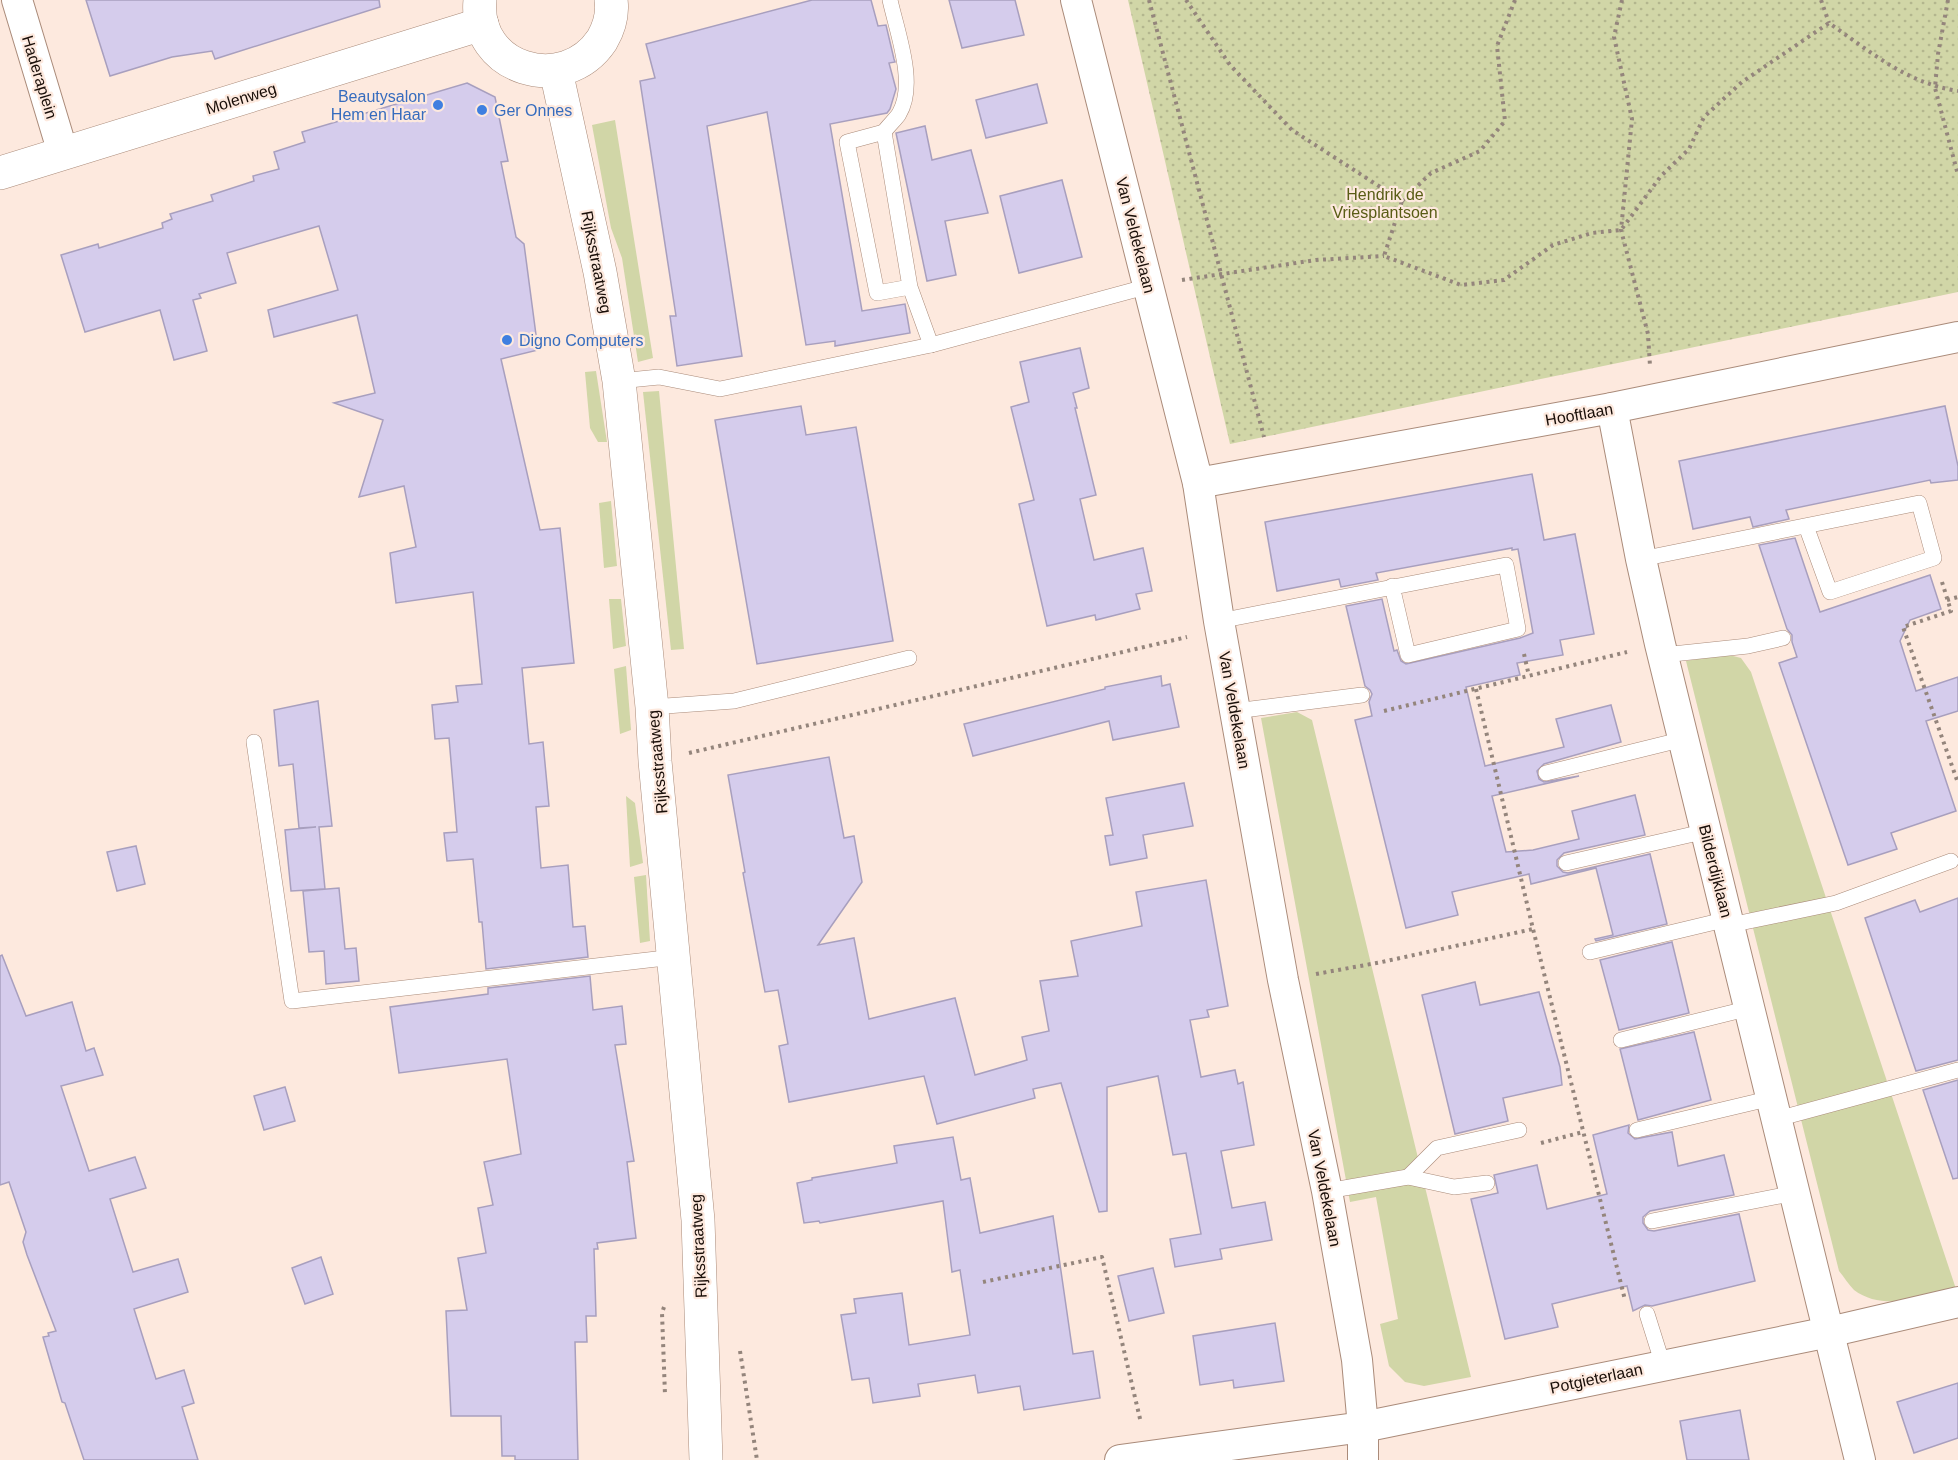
<svg xmlns="http://www.w3.org/2000/svg" width="1958" height="1460" viewBox="0 0 1958 1460" font-family="Arial,sans-serif">
<style>
.green{fill:#d1d6a7}
.park{fill:url(#park-dots)}
.building{fill:#d5ccec;stroke:#a89fbe;stroke-width:1.5}
.lines{fill:none;stroke-linecap:round;stroke-linejoin:round}
.service-casing{stroke:#aa8b7a;stroke-width:16}
.minor-casing{stroke:#aa8b7a;stroke-width:32}
.tertiary-casing{stroke:#aa8b7a;stroke-width:34}
.secondary-casing{stroke:#aa8b7a;stroke-width:34}
.path{stroke:#94857c;stroke-width:4;stroke-dasharray:3 4.5;stroke-linecap:butt}
.service{stroke:#fff;stroke-width:15}
.minor{stroke:#fff;stroke-width:30}
.tertiary{stroke:#fff;stroke-width:33}
.secondary{stroke:#fff;stroke-width:33}
.shop-dot{fill:#3f7fe0;stroke:#fde9de;stroke-width:2}
.labels{text-anchor:middle;stroke-width:4.5;stroke-linejoin:round;paint-order:stroke}
.street-label{font-size:16px;fill:#190e08;stroke:#fde9de}
.shop-label{font-size:16px;fill:#366cbe;stroke:#fde9de;text-anchor:start}
.park-label{font-size:16px;fill:#595c15;stroke:#fde9de}
</style>
<defs>
<pattern id="park-dots" width="8" height="8" patternUnits="userSpaceOnUse" patternTransform="scale(1.5)"><rect width="8" height="8" fill="#d1d6a7"/><path d="M2 2h.1M6 6h.1" fill="none" stroke="#b3b68e" stroke-width="1.8" stroke-linecap="round"/></pattern>
</defs>
<rect width="100%" height="100%" fill="#fde9de"/>
<!-- green -->
<g class="green">
<polygon points="615,120 653,358 638,362 622,258 611,228 592,125"/>
<polygon points="596,371 607,442 598,442 590,428 585,372"/>
<polygon points="659,391 684,649 671,650 643,392"/>
<polygon points="611,501 617,566 604,568 599,503"/>
<polygon points="609,599 621,599 626,646 613,649"/>
<path d="M1725,654L1741,658L1751,672L1956,1289C1924,1297 1883,1312 1854,1290C1849,1285 1844,1277 1839,1271L1686,661Z"/>
<polygon points="626,666 631,730 620,734 614,669"/>
<polygon points="1297,712 1312,720 1471,1377 1424,1386 1405,1382 1389,1366 1380,1324 1398,1319 1376,1197 1350,1202 1261,718"/>
<polygon points="626,796 635,803 643,863 630,867"/>
<polygon points="646,875 650,941 640,943 634,877"/>
</g>
<!-- park -->
<polygon class="park" points="1128,0 1958,0 1958,292 1230,444"/>
<!-- building -->
<g class="building">
<polygon points="86,0 379,0 380,7 215,59 212,51 172,57 110,76"/>
<polygon points="812,0 871,0 878,26 886,25 894,59 895,62 889,63 896,89 890,109 887,113 830,124 862,311 905,304 910,333 835,346 835,341 806,345 767,112 707,126 742,356 677,366 670,316 676,316 640,81 655,78 646,44"/>
<polygon points="949,0 1015,0 1024,35 962,48"/>
<polygon points="467,83 495,97 508,161 501,162 516,237 524,244 538,350 501,359 540,530 560,528 574,663 522,668 529,744 543,742 549,806 536,807 541,868 568,865 573,927 585,926 588,957 486,969 482,922 479,922 473,859 447,861 444,833 457,832 449,738 435,739 432,705 458,702 456,686 482,684 473,592 396,603 390,553 416,547 404,486 359,497 383,420 334,403 375,393 357,315 274,337 268,310 338,290 319,226 227,253 236,283 199,294 201,298 193,300 207,351 174,360 160,310 85,332 61,255 98,244 99,248 163,228 162,223 172,219 170,214 213,201 211,195 254,181 253,176 279,169 274,152 305,142 302,132"/>
<polygon points="1037,84 1047,123 986,138 976,100"/>
<polygon points="925,126 932,160 971,150 988,213 945,221 956,275 927,281 896,133"/>
<polygon points="1062,180 1082,257 1019,273 1000,196"/>
<polygon points="1080,348 1089,388 1073,393 1077,408 1075,408 1096,495 1080,499 1094,560 1143,548 1152,591 1136,594 1140,609 1096,620 1095,615 1047,626 1019,504 1034,500 1011,407 1029,402 1020,362"/>
<polygon points="801,406 806,435 856,427 893,641 757,664 715,420"/>
<polygon points="1945,406 1958,466 1958,480 1931,483 1930,480 1786,510 1789,519 1753,527 1750,517 1693,529 1679,461"/>
<polygon points="1532,474 1544,540 1575,534 1594,634 1560,640 1563,655 1517,663 1520,675 1466,687 1485,766 1564,747 1556,719 1611,705 1621,742 1544,764 1537,771 1539,779 1544,782 1579,776 1492,796 1506,852 1533,850 1579,839 1572,811 1635,795 1645,835 1564,853 1557,860 1557,866 1563,872 1568,873 1650,854 1667,924 1596,941 1595,939 1613,935 1596,868 1531,884 1529,874 1452,892 1458,915 1406,928 1355,720 1372,716 1369,702 1372,694 1370,690 1365,686 1346,606 1382,599 1394,651 1397,650 1401,661 1406,664 1520,638 1533,633 1518,549 1512,550 1512,548 1376,573 1378,580 1341,587 1339,579 1277,591 1265,522"/>
<polygon points="1795,538 1820,612 1930,575 1941,609 1910,620 1900,641 1916,691 1958,677 1958,711 1926,721 1956,811 1891,833 1897,849 1848,865 1779,663 1797,657 1792,642 1792,635 1787,629 1759,545"/>
<polygon points="1161,676 1162,686 1170,684 1179,727 1113,740 1109,721 973,756 964,724 1105,689 1105,687"/>
<polygon points="318,701 332,826 319,827 325,889 291,891 285,830 316,827 299,828 293,764 279,766 274,710"/>
<polygon points="829,757 844,838 854,836 862,882 818,945 854,938 869,1019 955,998 975,1075 1027,1060 1022,1037 1049,1031 1040,981 1078,976 1071,941 1142,926 1136,892 1206,880 1228,1006 1207,1010 1209,1017 1190,1020 1201,1077 1235,1070 1238,1084 1243,1082 1254,1145 1221,1151 1232,1208 1265,1202 1272,1240 1220,1249 1222,1259 1175,1267 1170,1239 1201,1234 1186,1153 1173,1155 1158,1076 1107,1087 1107,1211 1099,1212 1061,1083 1033,1089 1035,1098 937,1124 924,1076 789,1102 779,1046 788,1044 778,990 765,992 743,873 745,872 728,775"/>
<polygon points="1184,783 1193,826 1143,835 1147,858 1110,865 1105,836 1113,835 1106,798"/>
<polygon points="136,846 145,884 117,891 107,852"/>
<polygon points="339,888 345,949 356,948 359,981 326,984 324,951 309,952 303,891"/>
<polygon points="1958,898 1958,1060 1916,1071 1865,918 1915,900 1920,912"/>
<polygon points="1672,942 1689,1013 1619,1030 1600,960"/>
<polygon points="2,955 26,1016 72,1002 86,1051 94,1048 103,1075 61,1086 89,1171 135,1157 146,1188 110,1199 133,1272 178,1259 188,1292 134,1309 156,1379 184,1370 194,1403 182,1407 198,1460 84,1460 65,1403 62,1402 43,1337 49,1336 48,1333 56,1331 27,1255 23,1242 26,1232 9,1182 0,1185 0,956"/>
<polygon points="590,976 593,1010 622,1006 626,1044 615,1045 634,1161 627,1162 636,1238 597,1243 598,1249 594,1249 596,1316 586,1316 587,1342 575,1342 578,1460 515,1460 515,1456 502,1456 501,1416 451,1416 446,1311 467,1310 458,1258 486,1253 478,1208 493,1205 484,1162 521,1154 507,1059 399,1073 390,1007 488,994 488,988"/>
<polygon points="1475,982 1480,1005 1539,992 1560,1067 1562,1085 1503,1098 1508,1121 1455,1134 1422,995"/>
<polygon points="1694,1032 1711,1100 1638,1120 1620,1049"/>
<polygon points="1958,1080 1958,1178 1953,1179 1923,1090"/>
<polygon points="285,1087 295,1121 264,1130 254,1096"/>
<polygon points="1629,1125 1628,1133 1635,1139 1672,1132 1678,1166 1724,1155 1734,1195 1650,1211 1643,1217 1643,1223 1648,1230 1654,1231 1739,1214 1755,1281 1652,1306 1645,1305 1633,1311 1627,1286 1552,1304 1558,1327 1505,1339 1471,1199 1498,1193 1494,1175 1537,1165 1547,1209 1607,1194 1593,1135"/>
<polygon points="953,1137 961,1180 970,1178 980,1233 1053,1216 1073,1354 1093,1351 1100,1398 1024,1410 1020,1386 978,1393 975,1375 918,1384 920,1396 873,1403 869,1378 852,1380 841,1315 856,1313 854,1299 902,1293 909,1345 970,1335 960,1270 952,1272 943,1201 820,1223 819,1221 804,1223 797,1183 812,1180 812,1178 897,1163 894,1146"/>
<polygon points="321,1257 333,1294 305,1304 292,1268"/>
<polygon points="1153,1268 1164,1313 1129,1321 1118,1276"/>
<polygon points="1275,1323 1284,1381 1234,1388 1233,1380 1200,1385 1193,1336"/>
<polygon points="1958,1383 1958,1438 1914,1453 1897,1402"/>
<polygon points="1740,1410 1749,1460 1687,1460 1680,1421"/>
</g>
<g class="lines">
<defs>
<g id="service">
<path d="M884,132C888,126 895,120 899,114C917,84 897,32 890,0"/>
<polyline points="910,287 884,132 847,142 877,293 910,287 931,345"/>
<polyline points="619,381 659,377 720,389 931,345 1149,286"/>
<polyline points="1641,559 1919,503 1934,558 1830,592 1806,526"/>
<polyline points="1219,621 1506,565 1518,629 1408,655 1392,586"/>
<polyline points="1663,655 1748,646 1783,638"/>
<polyline points="652,707 734,701 909,658"/>
<polyline points="1235,711 1362,695"/>
<polyline points="254,742 292,1001 674,957"/>
<polyline points="1546,773 1684,739"/>
<polyline points="1566,863 1707,831"/>
<polyline points="1730,925 1836,903 1951,861"/>
<polyline points="1590,952 1728,919"/>
<polyline points="1621,1040 1750,1008"/>
<polyline points="1777,1119 1958,1070"/>
<polyline points="1637,1130 1772,1098"/>
<polyline points="1408,1177 1437,1148 1519,1130"/>
<polyline points="1327,1191 1408,1177 1454,1187 1487,1183"/>
<polyline points="1652,1221 1795,1193"/>
<polyline points="1647,1314 1663,1365"/>
</g>
<g id="minor">
<polyline points="17,0 63,153"/>
<polyline points="1076,0 1198,483 1219,621 1283,980 1327,1191 1357,1360 1363,1427 1363,1460"/>
<polyline points="1612,408 1641,559 1660,644 1860,1460"/>
<polyline points="1198,483 1612,408 1958,337"/>
<polyline points="1120,1460 1363,1427 1829,1332 1958,1302"/>
</g>
<polyline id="tertiary" points="0,173 482,24"/>
<g id="secondary">
<path d="M480,0C473,69 564,97 602,40C609,28 613,14 611,0"/>
<polyline points="556,71 600,272 619,381 652,707 655,761 698,1220 706,1460"/>
</g>
</defs>
<!-- service casing -->
<use href="#service" class="service-casing"/>
<!-- minor casing -->
<use href="#minor" class="minor-casing"/>
<!-- tertiary casing -->
<use href="#tertiary" class="tertiary-casing"/>
<!-- secondary casing -->
<use href="#secondary" class="secondary-casing"/>
<!-- path -->
<g class="path">
<polyline points="1149,0 1264,437"/>
<path d="M1186,0L1230,65L1292,130L1402,201L1384,256L1461,285L1504,280L1553,245L1592,233L1621,230L1661,176L1689,149L1704,117L1742,82L1829,23C1871,52 1906,83 1958,91"/>
<polyline points="1622,0 1614,37 1632,119 1621,230 1648,334 1650,366"/>
<polyline points="1821,0 1829,23"/>
<polyline points="1948,0 1938,54 1935,88 1958,175"/>
<polyline points="1402,201 1431,173 1480,151 1505,121 1497,46 1515,0"/>
<polyline points="1182,280 1316,260 1384,256"/>
<polyline points="1942,582 1951,611 1903,627 1958,783"/>
<polyline points="1947,600 1958,597"/>
<polyline points="1524,654 1529,676"/>
<polyline points="1476,689 1533,929 1625,1300"/>
<polyline points="1384,711 1627,652"/>
<polyline points="689,753 1187,637"/>
<polyline points="1316,974 1382,962 1533,929"/>
<polyline points="1541,1143 1583,1132"/>
<polyline points="983,1282 1102,1257 1141,1423"/>
<polyline points="664,1307 662,1313 665,1395"/>
<polyline points="740,1351 757,1460"/>
</g>
<!-- service -->
<use href="#service" class="service"/>
<!-- minor -->
<use href="#minor" class="minor"/>
<!-- tertiary -->
<use href="#tertiary" class="tertiary"/>
<!-- secondary -->
<use href="#secondary" class="secondary"/>
</g>
<!-- markers -->
<g class="shop-dot">
<circle cx="438" cy="105" r="6"/>
<circle cx="482" cy="110" r="6"/>
<circle cx="507" cy="340" r="6"/>
</g>
<g class="labels">
<!-- street labels -->
<g class="street-label">
<text transform="translate(40 77) rotate(73)" y="6">Haderaplein</text>
<text transform="translate(241 98) rotate(-17)" y="6">Molenweg</text>
<text transform="translate(1136 235) rotate(76)" y="6">Van Veldekelaan</text>
<text transform="translate(597 262) rotate(79)" y="6">Rijksstraatweg</text>
<text transform="translate(1579 414) rotate(-10)" y="6">Hooftlaan</text>
<text transform="translate(1235 710) rotate(80)" y="6">Van Veldekelaan</text>
<text transform="translate(657 762) rotate(-95)" y="6">Rijksstraatweg</text>
<text transform="translate(1716 871) rotate(76)" y="6">Bilderdijklaan</text>
<text transform="translate(1325 1188) rotate(79)" y="6">Van Veldekelaan</text>
<text transform="translate(698 1246) rotate(-93)" y="6">Rijksstraatweg</text>
<text transform="translate(1596 1378) rotate(-12)" y="6">Potgieterlaan</text>
</g>
<!-- shop labels -->
<g class="shop-label">
<text x="426" y="102" text-anchor="end">Beautysalon<tspan x="426" dy="18">Hem en Haar</tspan></text>
<text x="494" y="116">Ger Onnes</text>
<text x="519" y="346">Digno Computers</text>
</g>
<!-- park labels -->
<g class="park-label">
<text x="1385" y="200">Hendrik de<tspan x="1385" dy="18">Vriesplantsoen</tspan></text>
</g>
</g>
</svg>
